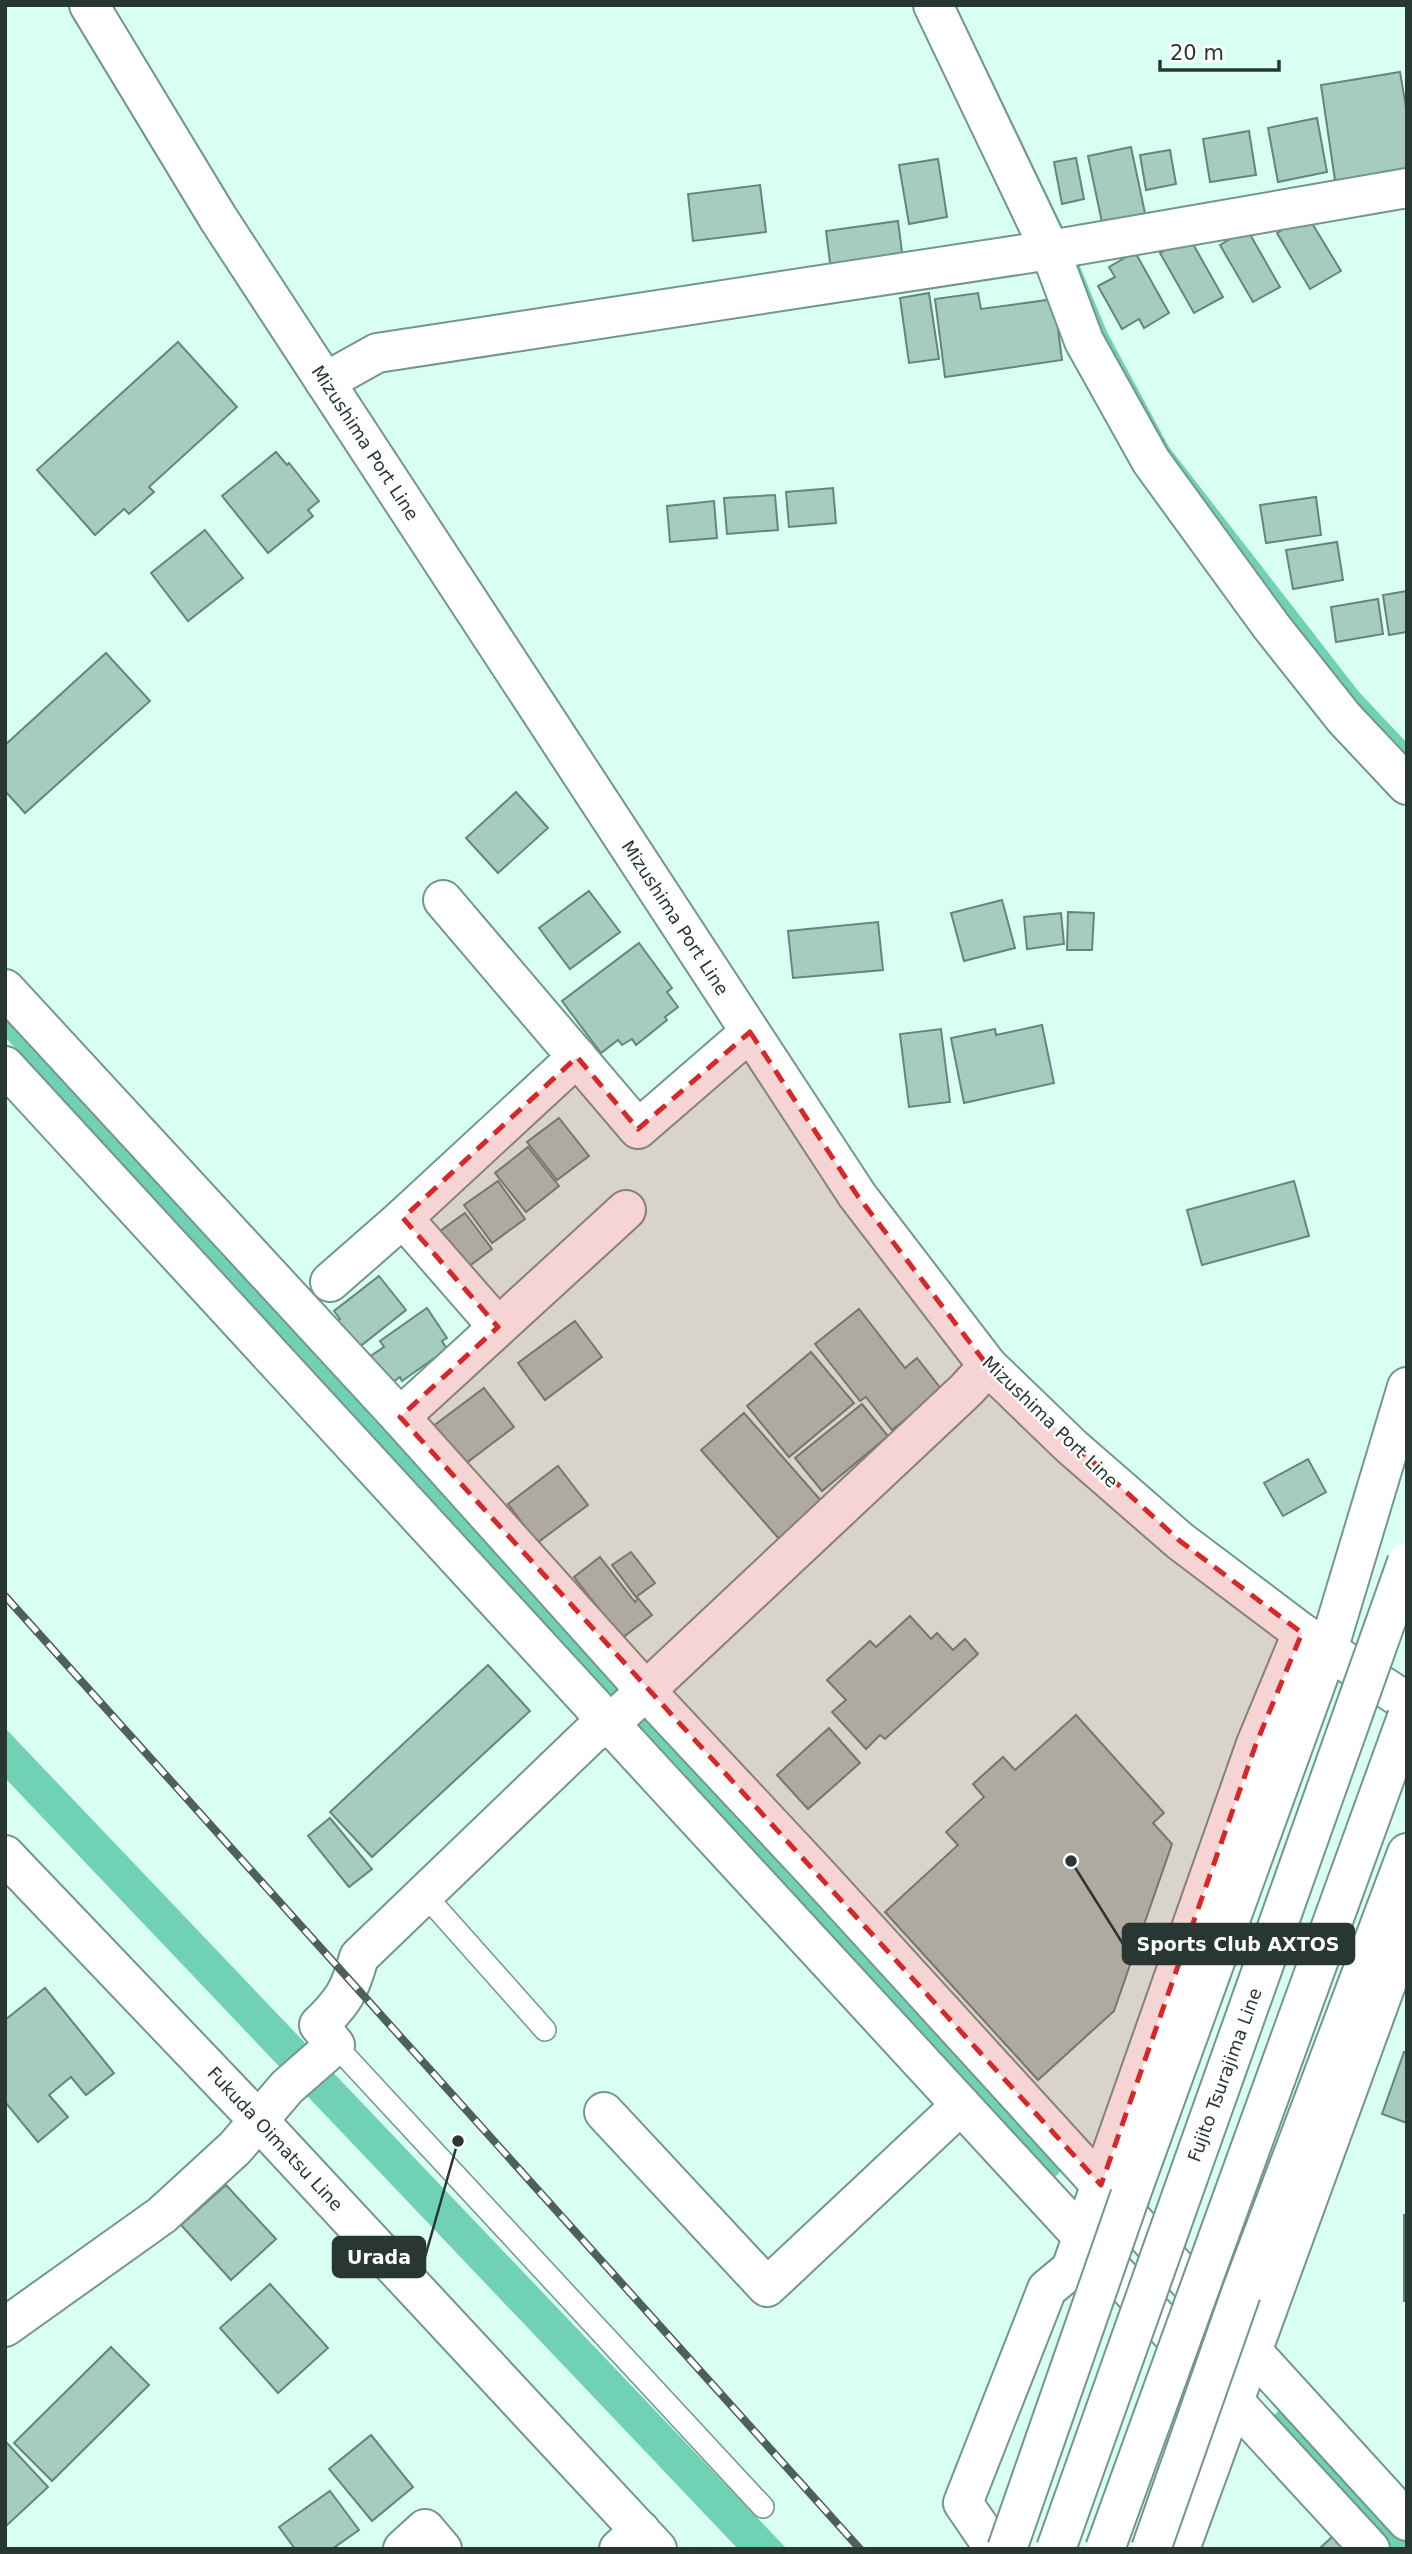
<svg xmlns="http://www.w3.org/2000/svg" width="1412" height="2554" viewBox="0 0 1412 2554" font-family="'DejaVu Sans',sans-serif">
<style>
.water{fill:#71d1b5}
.building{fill:#a6cbbf;stroke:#64877c;stroke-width:2}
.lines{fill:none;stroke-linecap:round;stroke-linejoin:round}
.service-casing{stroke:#73978b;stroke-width:24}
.minor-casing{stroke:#73978b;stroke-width:42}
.secondary-casing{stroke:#73978b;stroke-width:42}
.service{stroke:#fff;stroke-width:21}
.minor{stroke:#fff;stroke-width:38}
.secondary{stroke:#fff;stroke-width:38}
.rail-casing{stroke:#4d605a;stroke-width:8}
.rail{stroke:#fff;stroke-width:5;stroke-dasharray:16;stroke-linecap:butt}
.secondary-bridge-casing{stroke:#73978b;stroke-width:42;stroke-linecap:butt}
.secondary-bridge{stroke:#fff;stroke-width:38}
.marked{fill:#d62828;fill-opacity:0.2;stroke:#d62828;stroke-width:5;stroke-dasharray:14 9;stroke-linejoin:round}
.labels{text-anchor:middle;stroke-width:5;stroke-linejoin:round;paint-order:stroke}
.street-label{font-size:18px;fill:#283732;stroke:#fff}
.leader{fill:none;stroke:#283732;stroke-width:2.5}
.callout-dot{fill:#283732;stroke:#fff;stroke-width:2.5}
.callout{fill:#283732;stroke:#283732;stroke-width:2.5}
.callout-label{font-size:19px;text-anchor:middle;font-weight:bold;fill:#fff}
</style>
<rect width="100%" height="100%" fill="#d9fff2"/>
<!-- water -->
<g class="water">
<polygon points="940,5 956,5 1069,240 1107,332 1169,447 1359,692 1407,743 1407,776 1156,458"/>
<polygon points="5,1016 1064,2168 1054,2178 5,1037"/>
<polygon points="5,1728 787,2549 738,2549 5,1778"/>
<polygon points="1286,2402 1407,2535 1407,2549 1389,2549 1271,2419"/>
</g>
<!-- building -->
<g class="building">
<polygon points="1400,72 1407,113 1407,175 1336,187 1321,85"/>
<polygon points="1317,118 1327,172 1278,182 1268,128"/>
<polygon points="1249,131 1256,175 1210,182 1203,139"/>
<polygon points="1131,147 1146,218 1103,227 1088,156"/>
<polygon points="1170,150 1176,184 1146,190 1140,155"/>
<polygon points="1076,158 1084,199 1062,204 1054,162"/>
<polygon points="938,159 947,217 909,224 899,165"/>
<polygon points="760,185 766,232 693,241 688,194"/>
<polygon points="1307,215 1341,271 1310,289 1277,233"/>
<polygon points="898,221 903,260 831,270 826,231"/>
<polygon points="1247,229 1280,287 1253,302 1220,245"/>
<polygon points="1189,237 1223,297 1194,313 1160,253"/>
<polygon points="1135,252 1169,313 1144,328 1139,319 1122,329 1098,286 1115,277 1109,267"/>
<polygon points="929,293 939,359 909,363 900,298"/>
<polygon points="978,293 981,309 1054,299 1062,360 945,377 935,299"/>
<polygon points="178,342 237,407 149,487 154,492 129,514 124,509 95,535 37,470"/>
<polygon points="276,452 287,465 289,463 319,501 308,510 313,516 268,553 222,496"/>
<polygon points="833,488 836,523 789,527 786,492"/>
<polygon points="775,495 778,530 727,534 724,498"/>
<polygon points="1316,497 1321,535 1266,543 1260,505"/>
<polygon points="714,501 717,538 670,542 667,506"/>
<polygon points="205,530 243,578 188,621 151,573"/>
<polygon points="1337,542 1343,580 1293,589 1286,550"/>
<polygon points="1407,591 1407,632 1389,635 1383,595"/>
<polygon points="1378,599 1383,634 1336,642 1331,607"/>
<polygon points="106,653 150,701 25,813 5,791 5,745"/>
<polygon points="516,792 548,828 498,873 466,838"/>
<polygon points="589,891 620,932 570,969 539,928"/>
<polygon points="1002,900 1015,948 964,961 951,913"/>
<polygon points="1068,912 1094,913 1092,950 1067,950"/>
<polygon points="1061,913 1064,944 1027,949 1024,917"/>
<polygon points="878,922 883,970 793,978 788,931"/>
<polygon points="639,943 672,988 667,992 678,1007 665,1017 667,1020 636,1045 632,1039 622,1045 618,1040 601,1053 562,1001"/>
<polygon points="1042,1025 1054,1083 964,1103 951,1038 995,1029 996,1035"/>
<polygon points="941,1029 950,1102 909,1107 900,1034"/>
<polygon points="559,1118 589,1156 557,1180 527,1142"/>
<polygon points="528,1147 559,1186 526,1212 495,1173"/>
<polygon points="498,1181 525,1219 492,1243 464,1205"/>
<polygon points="1294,1181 1309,1236 1202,1265 1187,1210"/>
<polygon points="465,1213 492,1249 460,1273 433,1236"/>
<polygon points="379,1276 406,1310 353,1352 332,1325 340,1319 334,1311"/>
<polygon points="427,1308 447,1338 442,1341 447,1349 402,1381 400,1377 386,1387 366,1359 384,1347 380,1341"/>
<polygon points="859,1309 905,1368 917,1358 942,1390 892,1430 866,1397 860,1401 815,1344"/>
<polygon points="575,1321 602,1357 545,1400 518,1363"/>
<polygon points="811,1352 854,1403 789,1457 747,1406"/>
<polygon points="484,1388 514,1427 461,1467 432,1427"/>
<polygon points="862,1404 888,1436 822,1491 795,1458"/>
<polygon points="744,1413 823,1503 780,1540 701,1450"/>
<polygon points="1308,1459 1326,1492 1283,1516 1264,1483"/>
<polygon points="558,1466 588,1505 537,1543 508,1504"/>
<polygon points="631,1552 655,1583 636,1597 612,1565"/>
<polygon points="600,1557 635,1602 638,1598 652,1615 622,1638 574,1577"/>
<polygon points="910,1616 931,1639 937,1633 953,1650 965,1639 978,1654 885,1739 880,1735 866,1749 832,1712 846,1700 827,1680 870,1641 876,1647"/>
<polygon points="488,1665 530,1711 372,1857 330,1812"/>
<polygon points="1076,1715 1164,1813 1153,1823 1172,1844 1114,2011 1038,2080 885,1912 958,1845 946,1832 984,1797 973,1784 1003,1757 1015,1770"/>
<polygon points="829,1728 860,1763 808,1809 777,1775"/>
<polygon points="330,1818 372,1869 349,1887 308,1836"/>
<polygon points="45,1988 114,2073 86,2095 71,2077 49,2095 68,2117 38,2142 5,2102 5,2020"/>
<polygon points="1404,2052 1407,2053 1407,2123 1382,2114"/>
<polygon points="226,2185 276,2239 231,2280 181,2225"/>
<rect x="1404" y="2215" width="3" height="86"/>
<polygon points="270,2284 328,2348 278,2393 220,2328"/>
<polygon points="111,2347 149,2385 52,2481 14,2443"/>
<polygon points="371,2435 413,2487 372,2521 329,2469"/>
<polygon points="6,2442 48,2487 5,2527 5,2444"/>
<polygon points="330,2491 359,2530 332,2549 295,2549 279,2527"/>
<polygon points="1333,2536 1345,2549 1319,2549"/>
</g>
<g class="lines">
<defs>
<g id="service">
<polyline points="424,1894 545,2030"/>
<polyline points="335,2045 763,2507"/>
</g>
<g id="minor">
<polyline points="933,5 1050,250 1084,341 1151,461 1271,626 1344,718 1407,785"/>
<polyline points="325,382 377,353 1050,250 1407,188"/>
<polyline points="443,900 638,1129 750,1032"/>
<polyline points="5,989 400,1417 645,1690 817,1874 1407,2521"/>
<path d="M5,1066C460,1560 914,2056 1370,2549"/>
<polyline points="403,1218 577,1057"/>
<polyline points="330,1282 403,1218 498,1327"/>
<polyline points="400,1417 626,1210"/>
<polyline points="604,2112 767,2287 961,2105"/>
<path d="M5,2327L162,2215L235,2148L287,2087L335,2045L319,2025C344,2001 350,1990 359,1957L592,1733L610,1724L966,1390L988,1366"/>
<polyline points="403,2549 425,2529 442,2549"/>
<polyline points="619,2549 640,2530"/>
<polyline points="997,2549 989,2541 963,2503 1047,2289 1071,2269 1256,1744 1302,1633"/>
<polyline points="1180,2549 1407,1927"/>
</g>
<g id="secondary">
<polyline points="89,5 218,218 857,1195 988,1366 1072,1447 1180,1541 1302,1633 1407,1702"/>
<polyline points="5,1855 258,2120 657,2549"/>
<polyline points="1130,2196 1328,1650 1407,1387"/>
<polyline points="1241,2293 1407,1853"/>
</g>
</defs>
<!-- service casing -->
<use href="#service" class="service-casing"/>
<!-- minor casing -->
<use href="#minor" class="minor-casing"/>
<!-- secondary casing -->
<use href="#secondary" class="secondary-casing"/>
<!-- service -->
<use href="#service" class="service"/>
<!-- minor -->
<use href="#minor" class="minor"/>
<!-- secondary -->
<use href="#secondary" class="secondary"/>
<defs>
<polyline id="rail" points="5,1596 860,2549"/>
</defs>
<!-- rail casing -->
<use href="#rail" class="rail-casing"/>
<!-- rail -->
<use href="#rail" class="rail"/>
<defs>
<g id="secondary-bridge">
<polyline points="1007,2549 1130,2196"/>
<polyline points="1056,2549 1407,1562"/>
<polyline points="1105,2549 1407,1717"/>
<polyline points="1151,2549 1241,2293"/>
</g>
</defs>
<!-- secondary-bridge casing -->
<use href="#secondary-bridge" class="secondary-bridge-casing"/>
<!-- secondary-bridge -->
<use href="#secondary-bridge" class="secondary-bridge"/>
</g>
<!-- marked area -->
<path class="marked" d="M750,1032L857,1195L988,1366L1180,1541L1302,1633L1256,1744L1101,2185L400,1417L498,1327L403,1218L577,1057L638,1129Z"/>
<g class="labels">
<!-- street labels -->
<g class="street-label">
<text transform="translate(365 443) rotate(57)" y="6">Mizushima Port Line</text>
<text transform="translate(675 918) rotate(57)" y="6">Mizushima Port Line</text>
<text transform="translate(1050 1422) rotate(44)" y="6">Mizushima Port Line</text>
<text transform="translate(1225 2075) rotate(-70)" y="6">Fujito Tsurajima Line</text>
<text transform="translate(275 2139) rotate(47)" y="6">Fukuda Oimatsu Line</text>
</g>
</g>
<!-- callouts -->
<path class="leader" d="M1071 1861L1123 1944M458 2141L425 2257"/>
<g class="callout-dot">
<circle cx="1071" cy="1861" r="7"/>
<circle cx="458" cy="2141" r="7"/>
</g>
<g class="callout">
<rect x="1123" y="1924" width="231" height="40" rx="7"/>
<rect x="333" y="2237" width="92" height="40" rx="7"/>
</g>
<g class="callout-label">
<text x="1238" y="1951">Sports Club AXTOS</text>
<text x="379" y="2264">Urada</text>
</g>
<!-- border -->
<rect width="1412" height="2554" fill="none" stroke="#283732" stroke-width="14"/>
<!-- scale -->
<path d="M1160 60v10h119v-10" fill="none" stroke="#283732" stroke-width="3.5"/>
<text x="1170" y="60" font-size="21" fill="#283732" stroke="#ffffff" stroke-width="5" paint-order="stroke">20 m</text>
</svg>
